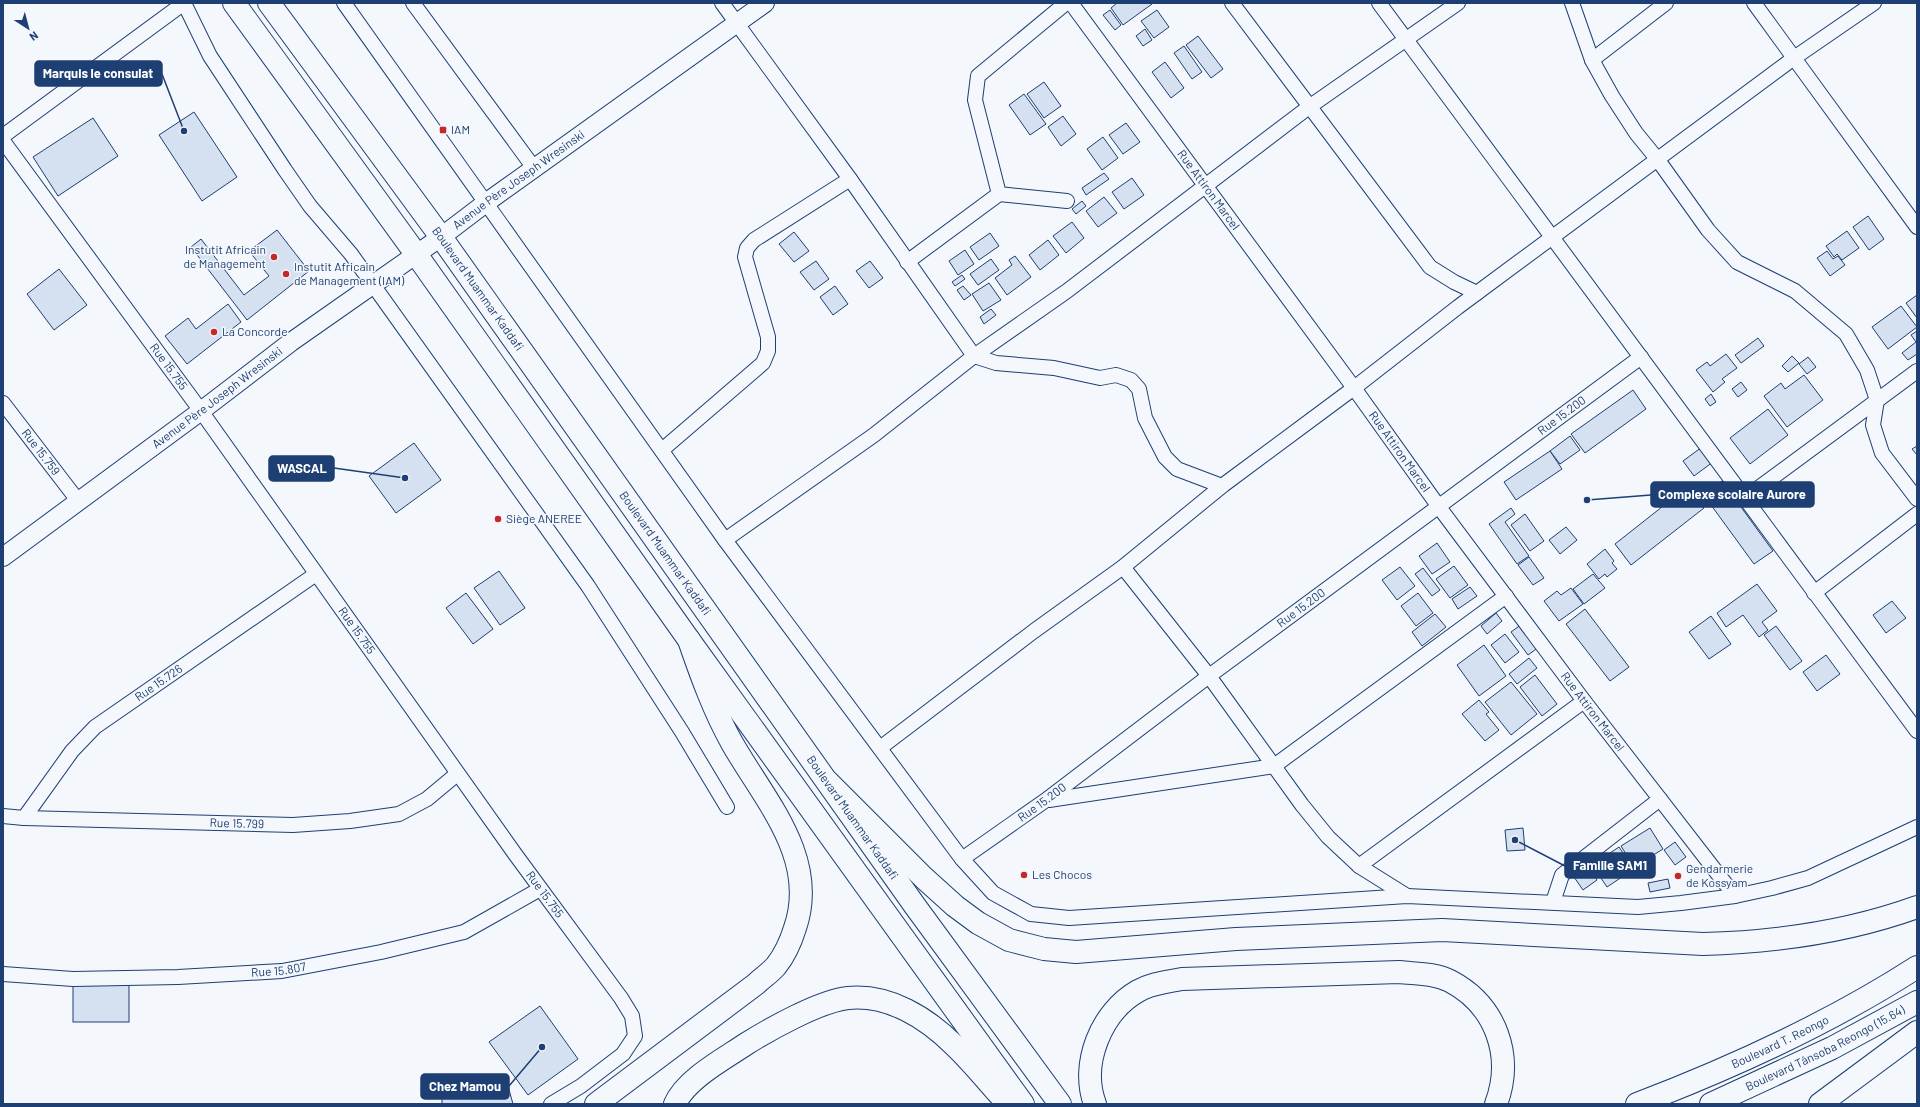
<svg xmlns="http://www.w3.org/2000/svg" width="1920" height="1107" viewBox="0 0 1920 1107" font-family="Barlow,sans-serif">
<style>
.building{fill:#d5e0f0;stroke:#1d3f73}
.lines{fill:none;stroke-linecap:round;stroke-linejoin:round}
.minor-casing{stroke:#1d3f73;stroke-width:16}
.tertiary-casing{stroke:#1d3f73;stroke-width:20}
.primary-casing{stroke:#1d3f73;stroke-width:24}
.trunk-casing{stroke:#1d3f73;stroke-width:24}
.minor{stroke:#f4f7fb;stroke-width:14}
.tertiary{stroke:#f4f7fb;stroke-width:18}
.primary{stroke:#f4f7fb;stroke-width:22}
.trunk{stroke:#f4f7fb;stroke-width:22}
.poi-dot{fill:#c62828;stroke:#f4f7fb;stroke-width:1.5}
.labels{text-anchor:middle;stroke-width:3;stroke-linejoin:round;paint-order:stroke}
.poi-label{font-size:12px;fill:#1d3f73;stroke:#f4f7fb;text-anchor:start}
.street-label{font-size:12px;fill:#1d3f73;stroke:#f4f7fb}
.leader{fill:none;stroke:#1d3f73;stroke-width:1.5}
.callout-dot{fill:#1d3f73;stroke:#f4f7fb;stroke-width:1.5}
.callout{fill:#1d3f73;stroke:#1d3f73;stroke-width:1.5}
.callout-label{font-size:13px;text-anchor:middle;font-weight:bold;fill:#fff}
</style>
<rect width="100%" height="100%" fill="#f4f7fb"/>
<!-- building -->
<g class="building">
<polygon points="1117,3 1151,3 1152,4 1123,25 1111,8"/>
<polygon points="1110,10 1121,25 1115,30 1103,15"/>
<polygon points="1157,10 1169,27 1154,38 1141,21"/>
<polygon points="1145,29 1152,40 1143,46 1136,36"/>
<polygon points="1198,36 1223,69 1211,78 1186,45"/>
<polygon points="1184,46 1202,72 1192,79 1174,53"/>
<polygon points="1165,62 1184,88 1171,98 1152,72"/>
<polygon points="1044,82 1061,106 1044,118 1027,94"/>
<polygon points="1024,94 1046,124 1030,135 1009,105"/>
<polygon points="194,112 237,177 202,201 159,135"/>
<polygon points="1063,116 1076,134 1061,146 1048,127"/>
<polygon points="93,118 118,156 58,196 33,157"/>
<polygon points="1126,123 1140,142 1123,154 1109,135"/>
<polygon points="1103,137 1118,158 1102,170 1087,149"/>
<polygon points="1104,173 1109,179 1086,195 1082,188"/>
<polygon points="1132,178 1144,195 1124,209 1112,192"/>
<polygon points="1104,197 1117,213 1098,227 1086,211"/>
<polygon points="1082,201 1086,206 1076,214 1072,209"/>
<polygon points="1868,216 1884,239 1869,250 1853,227"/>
<polygon points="1072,222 1084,238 1066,253 1053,236"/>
<polygon points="277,230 309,271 247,320 191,247 201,239 244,295 269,276 249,251"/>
<polygon points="1847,231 1859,248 1842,260 1837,254 1834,257 1826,246"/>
<polygon points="794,232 809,251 794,262 779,244"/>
<polygon points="990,233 999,246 979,260 970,247"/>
<polygon points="1048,240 1059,255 1040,270 1029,255"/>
<polygon points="965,250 974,264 958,275 949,261"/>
<polygon points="1827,251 1833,259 1838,256 1845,265 1830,276 1817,258"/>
<polygon points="1015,256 1031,277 1007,295 995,278 1012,265 1009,260"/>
<polygon points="991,259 999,270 978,285 970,274"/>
<polygon points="816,261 829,279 814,290 800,272"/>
<polygon points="870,261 883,278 869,288 856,271"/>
<polygon points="59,269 87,305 54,330 27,294"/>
<polygon points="962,275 965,279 955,286 952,282"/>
<polygon points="989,283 1001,300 983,311 972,294"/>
<polygon points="835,286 848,304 833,315 820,297"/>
<polygon points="963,286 971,295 964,300 957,290"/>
<polygon points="1917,295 1917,318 1906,303"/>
<polygon points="228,304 241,322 187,364 165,336 188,318 196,329"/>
<polygon points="1901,306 1917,327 1888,349 1872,327"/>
<polygon points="991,309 996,315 984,324 980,317"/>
<polygon points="1917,331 1917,354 1908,360 1902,353 1916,342 1911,335"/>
<polygon points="1758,338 1764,346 1741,363 1735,355"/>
<polygon points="1726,354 1737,368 1722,379 1725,382 1713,392 1696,370 1707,362 1710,366"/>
<polygon points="1792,356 1799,363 1788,372 1782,366"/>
<polygon points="1808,357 1816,367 1807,374 1799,364"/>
<polygon points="1804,375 1823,400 1787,427 1764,396 1781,383 1785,389"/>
<polygon points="1741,382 1747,390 1738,397 1732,389"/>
<polygon points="1633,390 1646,409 1585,453 1571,434"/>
<polygon points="1711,394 1716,402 1710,406 1705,399"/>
<polygon points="1768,409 1788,435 1750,464 1730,438"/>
<polygon points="1570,436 1580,450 1560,464 1550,451"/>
<polygon points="414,443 441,480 396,513 369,476"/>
<polygon points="1917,446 1917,455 1912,449"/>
<polygon points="1702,447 1713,462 1694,476 1683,461"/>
<polygon points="1550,451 1562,469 1516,500 1504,482"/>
<polygon points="1722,481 1773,551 1754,564 1703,494"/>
<polygon points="1691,484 1701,496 1697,499 1704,508 1631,565 1615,544"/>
<polygon points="1511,508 1515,514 1505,522 1529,556 1517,564 1489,524"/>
<polygon points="1525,514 1544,541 1530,551 1511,525"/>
<polygon points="1566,527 1577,540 1560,554 1549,540"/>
<polygon points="1437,543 1450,562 1432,574 1419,556"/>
<polygon points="1605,549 1614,561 1612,563 1617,569 1607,577 1605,574 1599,579 1587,564"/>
<polygon points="1529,557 1544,578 1533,585 1518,565"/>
<polygon points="1454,566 1468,585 1450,598 1436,579"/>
<polygon points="1400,567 1415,586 1397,600 1382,580"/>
<polygon points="1423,568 1440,590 1432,596 1415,574"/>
<polygon points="499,571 525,608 500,625 474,588"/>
<polygon points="1593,574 1605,588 1584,604 1573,589"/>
<polygon points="1757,584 1777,611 1762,622 1768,630 1759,637 1743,615 1726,627 1717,613"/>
<polygon points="1470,587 1477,596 1458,609 1452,599"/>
<polygon points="1571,588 1583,604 1559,621 1544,601 1557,591 1561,595"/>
<polygon points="466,593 493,629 473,644 446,608"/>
<polygon points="1418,593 1433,613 1416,626 1401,606"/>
<polygon points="1892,601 1906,618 1886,633 1873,615"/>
<polygon points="1585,609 1629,667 1610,681 1566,624"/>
<polygon points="1496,613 1502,621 1487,634 1481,626"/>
<polygon points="1435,614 1446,627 1422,646 1412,632"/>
<polygon points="1711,616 1731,644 1709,659 1689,632"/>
<polygon points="1522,624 1539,647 1528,655 1511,632"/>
<polygon points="1776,626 1802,661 1790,670 1764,635"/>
<polygon points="1505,634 1519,652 1505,663 1491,645"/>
<polygon points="1484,645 1506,676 1479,696 1457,665"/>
<polygon points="1826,655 1840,674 1817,691 1803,672"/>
<polygon points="1529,658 1537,668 1517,684 1509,674"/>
<polygon points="1535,675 1557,704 1542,716 1520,687"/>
<polygon points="1511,682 1537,714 1511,735 1485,702"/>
<polygon points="1479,700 1489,712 1486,714 1499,730 1485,741 1462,714"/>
<polygon points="1523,828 1525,850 1507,851 1505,830"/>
<polygon points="1650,828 1663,849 1634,867 1621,846"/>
<polygon points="1675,842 1686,857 1675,865 1664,850"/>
<polygon points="1619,847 1634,869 1607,887 1592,865"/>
<polygon points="1588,867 1597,880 1583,890 1574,877"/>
<polygon points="1668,879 1670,888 1650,892 1648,883"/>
<rect x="73" y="985" width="56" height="37"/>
<polygon points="540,1006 578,1059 528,1095 489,1042"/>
<polygon points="505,1075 513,1104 442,1104 442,1092 488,1089 488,1078"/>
</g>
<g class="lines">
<defs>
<g id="minor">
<polyline points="184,3 210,56 285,170 310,206 351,254 588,586 682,732 727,807"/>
<polyline points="344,3 725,540 962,859 993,893 1031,914 1069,918 1407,896 1638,907 1681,903 1735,896 1772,888 1808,878 1917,827"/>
<polyline points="413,3 534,168"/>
<polyline points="722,3 850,179 974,356 996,363 1054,368 1100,378 1116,375 1131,380 1139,389 1145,418 1165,457 1177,469 1222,486"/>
<polyline points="1066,3 978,76 975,100 999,194 1067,201"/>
<path id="s1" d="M1071,3L1354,388L1439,507L1584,701L1735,896"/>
<polyline points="1232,3 1430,267 1454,282 1477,293"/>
<polyline points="1379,3 1917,731"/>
<polyline points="1572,3 1592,60 1612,96 1636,133 1658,160 1708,230 1737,262 1795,291 1846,334 1867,370 1877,400 1873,425 1882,453 1917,499"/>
<polyline points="1754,3 1917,227"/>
<polyline points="1592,60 1666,3"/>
<polyline points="3,136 184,3"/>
<path id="s2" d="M3,141L201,411L515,854L621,998L632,1016L635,1036L623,1054L581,1086L551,1104"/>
<polyline points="907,262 999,194"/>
<path id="s3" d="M3,403L79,502"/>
<polyline points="662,450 763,363 768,351 768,337 745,257 747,248 754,240 850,179"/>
<polyline points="1745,498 1917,371"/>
<polyline points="725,540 874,435 974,356 1067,291 1309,107 1458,3"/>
<polyline points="1123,567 1209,676 1302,805 1328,837 1359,866 1407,896"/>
<polyline points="1814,593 1917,514"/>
<polyline points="880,748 1034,631 1123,567 1222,486 1354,388 1458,307 1794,58 1874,3"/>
<polyline points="1049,800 1274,766 1506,596"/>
<path id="s4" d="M3,816L24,818L293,825L350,821L399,814L427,799L457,774"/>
<path id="s5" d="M24,818L72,751L95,727L316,574"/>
<path id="s6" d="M962,859L1046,800L1209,676L1641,357"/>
<polyline points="1359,866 1584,701"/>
<polyline points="1553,902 1562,875 1660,799"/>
<path id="s7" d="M3,974L73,979L178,977L282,971L381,952L464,932L540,889"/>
</g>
<g id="tertiary">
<path id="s8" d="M3,557L201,411L291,342L441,237L487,202L765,3"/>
</g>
<g id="primary">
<polyline points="234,3 416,254 689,640 1023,1104"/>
<path id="s9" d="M269,3L441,237L915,906L1060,1104"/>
</g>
<g id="trunk">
<path d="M828,782L924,878L955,906L978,923L1009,940L1044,949L1076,952L1236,939L1442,930L1703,944C1776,942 1848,932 1917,907"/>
<path d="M596,1104L756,984C762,978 770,973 776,966C784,956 791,941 795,928C819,858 765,801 732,743C714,711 701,675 689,640"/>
<path d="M675,1104C686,1079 724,1059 746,1044C770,1029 820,1001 848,998C889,994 927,1018 955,1046C974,1064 990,1085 1008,1104"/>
<path d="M1095,1104C1080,1064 1101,1012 1138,991C1152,983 1167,982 1182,979L1399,972C1416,974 1434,973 1450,981C1496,1005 1514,1056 1496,1104"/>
<path id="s10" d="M1637,1104C1734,1067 1830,1023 1917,967"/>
<path id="s11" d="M1711,1104L1832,1048L1917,1002"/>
<polyline points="1820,1104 1917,1032"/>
</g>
</defs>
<!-- minor casing -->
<use href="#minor" class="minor-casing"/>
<!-- tertiary casing -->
<use href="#tertiary" class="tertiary-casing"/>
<!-- primary casing -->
<use href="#primary" class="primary-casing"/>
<!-- trunk casing -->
<use href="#trunk" class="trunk-casing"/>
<!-- minor -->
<use href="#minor" class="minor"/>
<!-- tertiary -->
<use href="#tertiary" class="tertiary"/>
<!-- primary -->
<use href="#primary" class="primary"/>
<!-- trunk -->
<use href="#trunk" class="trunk"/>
</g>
<!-- markers -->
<g class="poi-dot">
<rect x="439" y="126" width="8" height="8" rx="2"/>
<circle cx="274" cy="257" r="4"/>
<circle cx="286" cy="274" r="4"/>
<circle cx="214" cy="332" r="4"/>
<circle cx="498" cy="519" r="4"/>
<circle cx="1024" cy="875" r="4"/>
<circle cx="1678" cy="876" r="4"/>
</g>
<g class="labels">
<!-- poi labels -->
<g class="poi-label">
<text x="451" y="134">IAM</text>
<text x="266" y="254" text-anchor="end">Instutit Africain<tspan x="266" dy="14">de Management</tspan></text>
<text x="294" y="271">Instutit Africain<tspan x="294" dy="14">de Management (IAM)</tspan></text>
<text x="222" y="336">La Concorde</text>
<text x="506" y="523">Siège ANEREE</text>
<text x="1686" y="873">Gendarmerie<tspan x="1686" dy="14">de Kossyam</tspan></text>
<text x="1032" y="879">Les Chocos</text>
</g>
<!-- street labels -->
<g class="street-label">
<text dy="4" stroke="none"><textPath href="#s8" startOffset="639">Avenue Père Joseph Wresinski</textPath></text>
<text dy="4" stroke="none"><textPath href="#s1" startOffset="232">Rue Attiron Marcel</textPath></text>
<text dy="4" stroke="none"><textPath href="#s9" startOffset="354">Boulevard Muammar Kaddafi</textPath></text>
<text dy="4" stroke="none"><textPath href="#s2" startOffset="280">Rue 15.755</textPath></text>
<text dy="4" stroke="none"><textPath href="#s8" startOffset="267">Avenue Père Joseph Wresinski</textPath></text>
<text dy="4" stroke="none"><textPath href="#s6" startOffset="746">Rue 15.200</textPath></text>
<text dy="4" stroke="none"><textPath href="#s3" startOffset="62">Rue 15.759</textPath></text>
<text dy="4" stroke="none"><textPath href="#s1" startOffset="556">Rue Attiron Marcel</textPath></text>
<text dy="4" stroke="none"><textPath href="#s9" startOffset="678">Boulevard Muammar Kaddafi</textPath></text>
<text dy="4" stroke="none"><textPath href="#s6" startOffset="422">Rue 15.200</textPath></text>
<text dy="4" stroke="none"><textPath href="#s2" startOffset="604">Rue 15.755</textPath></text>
<text dy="4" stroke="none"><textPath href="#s5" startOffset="193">Rue 15.726</textPath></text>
<text dy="4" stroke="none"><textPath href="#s1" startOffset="880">Rue Attiron Marcel</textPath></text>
<text dy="4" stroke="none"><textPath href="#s6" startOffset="98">Rue 15.200</textPath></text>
<text dy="4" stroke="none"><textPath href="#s9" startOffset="1002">Boulevard Muammar Kaddafi</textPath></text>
<text dy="4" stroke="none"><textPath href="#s4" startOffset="234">Rue 15.799</textPath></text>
<text dy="4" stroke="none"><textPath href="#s2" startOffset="928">Rue 15.755</textPath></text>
<text dy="4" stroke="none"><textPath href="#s7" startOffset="276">Rue 15.807</textPath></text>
<text dy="4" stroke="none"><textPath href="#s10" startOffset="156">Boulevard T. Reongo</textPath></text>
<text dy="4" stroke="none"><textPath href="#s11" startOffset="127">Boulevard Tânsoba Reongo (15.64)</textPath></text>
</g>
</g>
<!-- callouts -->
<path class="leader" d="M184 131L162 74M405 478L334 468M1587 500L1651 495M1515 840L1565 866M542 1047L509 1086"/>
<g class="callout-dot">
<circle cx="184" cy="131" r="4"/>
<circle cx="405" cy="478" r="4"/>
<circle cx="1587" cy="500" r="4"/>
<circle cx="1515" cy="840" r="4"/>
<circle cx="542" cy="1047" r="4"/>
</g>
<g class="callout">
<rect x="35" y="61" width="127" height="25" rx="4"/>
<rect x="269" y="456" width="65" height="25" rx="4"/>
<rect x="1651" y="482" width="163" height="25" rx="4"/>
<rect x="1565" y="853" width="90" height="25" rx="4"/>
<rect x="421" y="1074" width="88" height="25" rx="4"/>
</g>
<g class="callout-label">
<text x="98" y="78">Marquis le consulat</text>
<text x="302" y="473">WASCAL</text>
<text x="1732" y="499">Complexe scolaire Aurore</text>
<text x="1610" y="870">Famille SAM1</text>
<text x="465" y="1091">Chez Mamou</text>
</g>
<!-- border -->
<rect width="1920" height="1107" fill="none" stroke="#1d3f73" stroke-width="8"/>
<!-- north arrow -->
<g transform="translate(28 28) rotate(144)" stroke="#f4f7fb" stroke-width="3" paint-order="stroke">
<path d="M0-3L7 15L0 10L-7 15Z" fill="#1d3f73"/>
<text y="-6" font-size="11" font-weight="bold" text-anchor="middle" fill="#1d3f73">N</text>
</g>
</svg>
